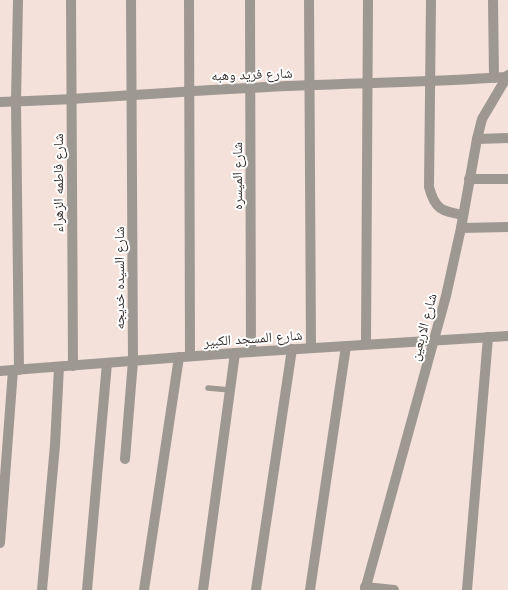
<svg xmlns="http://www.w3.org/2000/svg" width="508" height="590" viewBox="0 0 508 590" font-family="Poppins,'Noto Naskh Arabic',sans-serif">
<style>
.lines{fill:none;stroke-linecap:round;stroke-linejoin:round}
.lane{stroke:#9e9893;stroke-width:5.5}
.street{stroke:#9e9893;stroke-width:10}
.labels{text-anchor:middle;stroke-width:4;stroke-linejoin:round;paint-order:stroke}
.street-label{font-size:14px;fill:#39312e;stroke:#fff}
</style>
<rect width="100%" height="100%" fill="#f4e1d9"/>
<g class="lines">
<!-- lane -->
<polyline class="lane" points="208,388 230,390"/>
<!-- street -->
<g class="street">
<polyline points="18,0 16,101 19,370"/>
<polyline points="71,0 73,366"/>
<polyline points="189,0 190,356"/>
<polyline points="250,0 251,352"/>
<polyline points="309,0 311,348"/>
<path d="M431,0L429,187C435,210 442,211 463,215"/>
<polyline points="493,0 494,78"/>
<path d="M0,102C83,100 166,92 248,88C334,83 420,83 506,77"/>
<polyline points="477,139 508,138"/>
<polyline points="469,179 508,179"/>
<polyline points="461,228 508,227"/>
<polyline points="366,344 368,0"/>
<polyline points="0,371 235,353 508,336"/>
<polyline points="125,459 133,361 131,0"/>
<polyline points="0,543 13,370"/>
<polyline points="365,587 394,590"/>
<polyline points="42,590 55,445 59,367"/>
<polyline points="87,590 107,363"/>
<polyline points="144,590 179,357"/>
<polyline points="203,590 235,353"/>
<polyline points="256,590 292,349"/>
<polyline points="310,590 346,346"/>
<polyline points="365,590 446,296 461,228 477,139 482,119 508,75"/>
<polyline points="467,590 488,337"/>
</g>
</g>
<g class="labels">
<!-- street labels -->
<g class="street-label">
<text transform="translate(252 74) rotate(-2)" y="5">شارع فريد وهبه</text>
<text transform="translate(237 176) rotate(-90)" y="5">شارع الميسره</text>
<text transform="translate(58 183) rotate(-90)" y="5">شارع فاطمه الزهراء</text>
<text transform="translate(119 278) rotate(-90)" y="5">شارع السيده خديجه</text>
<text transform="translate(423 327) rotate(-75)" y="5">شارع الاربعين</text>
<text transform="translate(253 338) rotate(-4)" y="5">شارع المسجد الكبير</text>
</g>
</g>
</svg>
